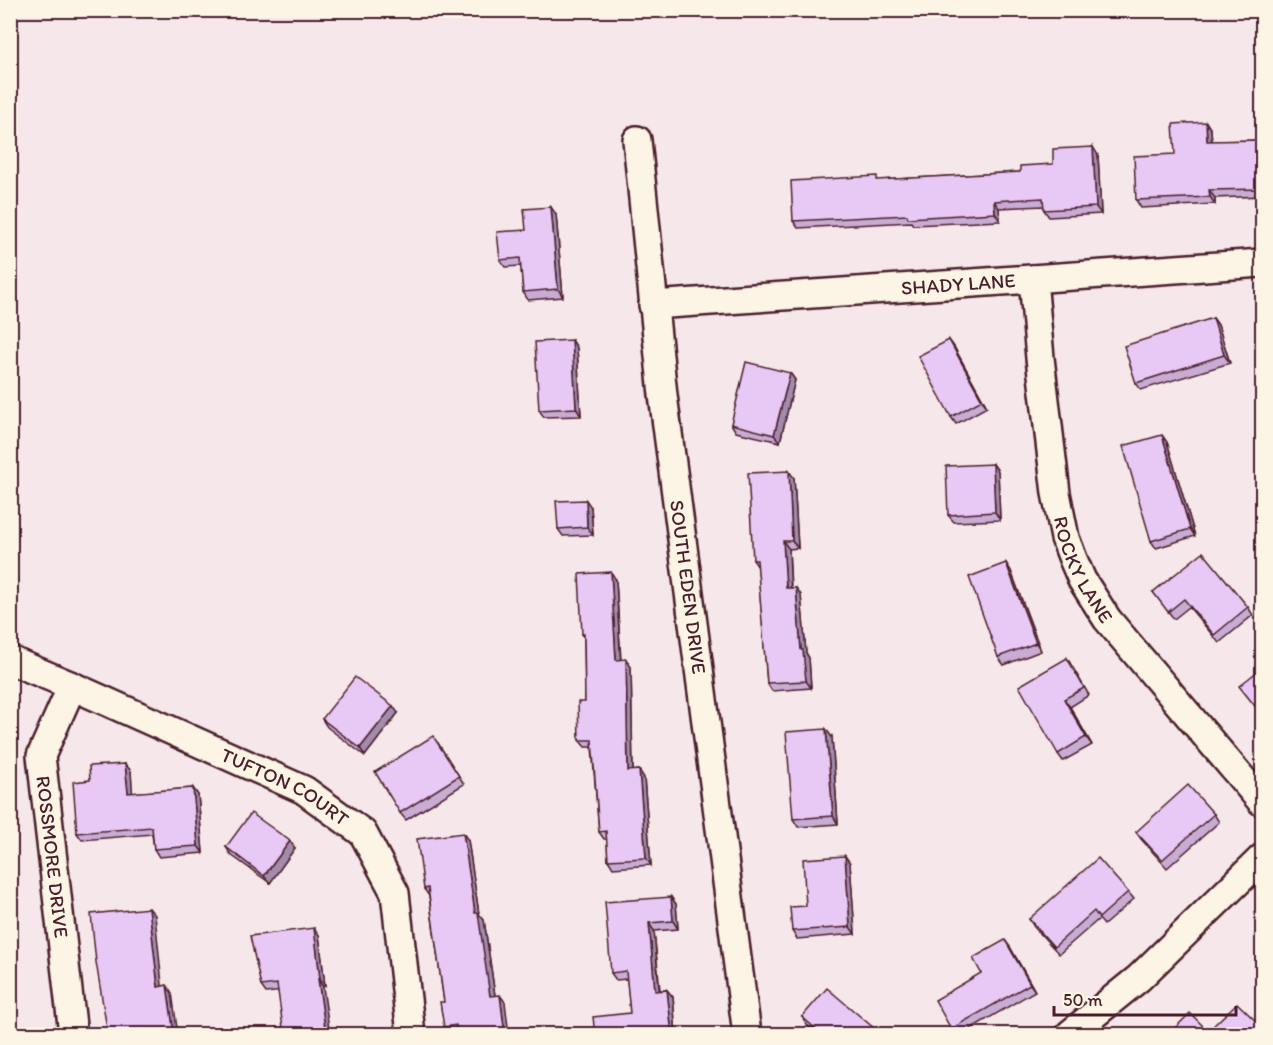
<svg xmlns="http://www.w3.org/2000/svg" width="1273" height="1045" viewBox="0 0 1273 1045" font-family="Itim,sans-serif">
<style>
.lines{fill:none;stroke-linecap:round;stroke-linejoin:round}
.street-casing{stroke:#4a1f2b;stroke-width:32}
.street{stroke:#fcf5e5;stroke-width:27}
.wall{fill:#c8acd3;stroke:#4a1f2b;stroke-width:1.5}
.shaded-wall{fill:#a28cac;stroke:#4a1f2b;stroke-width:1.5}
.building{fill:#e8c8f5;stroke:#4a1f2b;stroke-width:1.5}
.labels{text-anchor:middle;stroke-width:4.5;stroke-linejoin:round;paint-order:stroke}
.street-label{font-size:20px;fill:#4a1f2b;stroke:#fcf5e5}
</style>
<rect width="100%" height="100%" fill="#f6e8ea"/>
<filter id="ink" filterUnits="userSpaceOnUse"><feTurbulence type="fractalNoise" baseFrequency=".0167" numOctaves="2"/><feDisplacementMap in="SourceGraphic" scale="12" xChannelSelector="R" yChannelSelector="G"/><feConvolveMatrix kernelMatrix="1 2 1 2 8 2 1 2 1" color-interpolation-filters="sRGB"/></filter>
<g filter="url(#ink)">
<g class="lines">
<defs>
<g id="street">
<path id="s1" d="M637,140L663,395L747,1034"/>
<path id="s2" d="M1033,279L1040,358L1056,493L1065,538L1073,559L1082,580L1107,619L1262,802"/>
<path id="s3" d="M653,305L1262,263"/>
<path id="s4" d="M10,660L72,686L304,790L363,833L395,893L411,1034"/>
<path id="s5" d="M72,686L41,756L73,1034"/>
<polyline points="1070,1034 1139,978 1262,858"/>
</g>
</defs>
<!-- street casing -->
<use href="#street" class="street-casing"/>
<!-- street -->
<use href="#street" class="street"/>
</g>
<!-- wall -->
<g class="wall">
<polygon points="1206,122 1211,130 1212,141 1263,140 1263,196 1215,198 1215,204 1141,208 1136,200 1175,154"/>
<polygon points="1098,155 1101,214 1049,217 1044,210 1044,206 999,208 1000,221 913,225 911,222 798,228 793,221 879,180 1020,172"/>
<polygon points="556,214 563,297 528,300 523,292 521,266 505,267 500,260 526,230"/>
<polygon points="1213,318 1218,325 1230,363 1141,390 1136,383"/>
<polygon points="572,340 577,348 581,416 544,417 539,410"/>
<polygon points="949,340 954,347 987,407 956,424 951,417"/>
<polygon points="790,373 795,380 780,442 736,432 731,424"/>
<polygon points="1167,442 1195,536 1156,548 1151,541"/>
<polygon points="993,464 998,471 1000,520 954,522 948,515"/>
<polygon points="794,478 798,548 789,549 791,588 796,588 801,595 806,653 809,658 811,688 772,691 767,683 758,567 753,560"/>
<polygon points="591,507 593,535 563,536 558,529"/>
<polygon points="1006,563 1011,571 1041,651 1004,665 998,657"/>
<polygon points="616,580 621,660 631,667 633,771 639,770 644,778 651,865 613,868 608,860 607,839 604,839 599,832 592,747 585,747 579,740 585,702 584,637 582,634"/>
<polygon points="1153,592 1248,607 1253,615 1219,643 1189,607 1174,619"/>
<polygon points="1067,658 1089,695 1070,707 1092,745 1063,761 1058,754"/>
<polygon points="398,713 365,756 327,727 322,719"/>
<polygon points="832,737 838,824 798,827 793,819"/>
<polygon points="438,743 464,784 406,820 400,813"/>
<polygon points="125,764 131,771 132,793 193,788 198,795 203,853 159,857 154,849 152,834 82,840 77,833 90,780"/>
<polygon points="1214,814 1219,822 1167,868 1141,839 1136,832"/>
<polygon points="468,840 479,914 484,920 495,995 505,1002 457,1033 449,1034 444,1027 444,1002 429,896 424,889"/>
<polygon points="226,847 295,848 270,883 231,855"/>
<polygon points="845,856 850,863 855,934 797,939 792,931 806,906"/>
<polygon points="1128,892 1134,899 1104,925 1099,919 1059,954 1034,927 1029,919"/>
<polygon points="671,897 676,904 678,929 654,931 660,990 667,990 673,997 676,1035 595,1035 630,1013 627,979 616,980 611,973"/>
<polygon points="314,928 319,935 325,986 266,993 261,986"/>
<polygon points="1010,947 1035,991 960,1035 955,1035 951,1029 981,973"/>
<polygon points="802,1017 882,1035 819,1035 807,1025"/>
</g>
<!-- shaded-wall -->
<g class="shaded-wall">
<polygon points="1206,122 1211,130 1212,149 1207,141"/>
<polygon points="1093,147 1098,155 1101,214 1096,207"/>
<polygon points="1209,190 1215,198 1215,204 1210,197"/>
<polygon points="994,201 999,208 1000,221 995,213"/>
<polygon points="551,207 556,214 563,297 558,289"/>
<polygon points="1213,318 1218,325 1230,363 1224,355"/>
<polygon points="572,340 577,348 581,416 576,408"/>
<polygon points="949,340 954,347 987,407 982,400"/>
<polygon points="790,373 795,380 780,442 774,435"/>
<polygon points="1162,435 1167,442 1195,536 1190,529"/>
<polygon points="993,464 998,471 1000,520 995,512"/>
<polygon points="789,471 794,478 798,548 792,541"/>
<polygon points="586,500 591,507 593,535 587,527"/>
<polygon points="783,541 789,549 791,596 786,588"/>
<polygon points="1006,563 1011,571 1041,651 1036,643"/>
<polygon points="611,572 616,580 621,667 616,660"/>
<polygon points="796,588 801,595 806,653 809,658 811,688 806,681 801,650"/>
<polygon points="626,659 631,667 633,779 628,771"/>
<polygon points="1064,699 1070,707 1092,745 1086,737"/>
<polygon points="393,706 398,713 365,756 360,748"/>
<polygon points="826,729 832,737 838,824 833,816"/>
<polygon points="125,764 131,771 133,801 128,793"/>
<polygon points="639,770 644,778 651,865 646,858"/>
<polygon points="193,788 198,795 203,853 198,846"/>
<polygon points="463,833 468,840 479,914 484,920 496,1003 490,996 475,913"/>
<polygon points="290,841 295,848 270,883 264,876"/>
<polygon points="845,856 850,863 855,934 850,927"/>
<polygon points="671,897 676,904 678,929 673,921"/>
<polygon points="149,908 155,915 163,994 158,987"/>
<polygon points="649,923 654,931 660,998 655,991"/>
<polygon points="314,928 319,935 325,986 320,979"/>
<polygon points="1005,940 1010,947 1035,991 1030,984"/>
<polygon points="318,979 323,987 330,1035 326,1035"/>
<polygon points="167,985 172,993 178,1035 173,1027"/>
<polygon points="667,990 673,997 676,1035 672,1035"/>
<polygon points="500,995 505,1002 509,1035 505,1035"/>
</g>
<!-- building -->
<g class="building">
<polygon points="1206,122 1207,141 1263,140 1263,189 1209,190 1210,197 1136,200 1134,156 1175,154 1173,124"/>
<polygon points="1093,147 1096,207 1044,210 1043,198 994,201 995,213 908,218 907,215 793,221 791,181 877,176 877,180 1020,172 1020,166 1053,164 1053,149"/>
<polygon points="551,207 558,289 523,292 520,258 500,260 497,232 526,230 524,209"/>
<polygon points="1213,318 1224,355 1136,383 1124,346"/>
<polygon points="572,340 576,408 539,410 535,342"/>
<polygon points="949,340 982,400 951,417 918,356"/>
<polygon points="746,362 790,373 774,435 731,424"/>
<polygon points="1162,435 1190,529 1151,541 1123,446"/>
<polygon points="993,464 995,512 948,515 946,466"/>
<polygon points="789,471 792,541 783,541 786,588 796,588 801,650 803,650 806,681 767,683 757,560 753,560 748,473"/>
<polygon points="586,500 587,527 558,529 556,501"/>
<polygon points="1203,552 1248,607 1214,635 1184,599 1168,612 1153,592"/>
<polygon points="1006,563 1036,643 998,657 969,577"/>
<polygon points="611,572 616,660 626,659 628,771 639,770 646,858 608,860 606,831 599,832 592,740 579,740 578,702 585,702 584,634 582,634 579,574"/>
<polygon points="1067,658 1084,688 1064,699 1086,737 1058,754 1019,686"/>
<polygon points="1263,667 1263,716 1239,686"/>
<polygon points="355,677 393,706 360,748 322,719"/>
<polygon points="826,729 833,816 793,819 786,732"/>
<polygon points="433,736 459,776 400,813 375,772"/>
<polygon points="125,764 128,793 193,788 198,846 154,849 152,827 77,833 73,782 90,780 89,766"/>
<polygon points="1188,785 1214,814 1162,860 1136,832"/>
<polygon points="251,813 290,841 264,876 226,847"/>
<polygon points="463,833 475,913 478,913 490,996 500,995 505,1035 457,1035 456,1025 444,1027 440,1002 444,1002 428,888 424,889 417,839"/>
<polygon points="845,856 850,927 792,931 790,907 806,906 803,859"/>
<polygon points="1098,858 1128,892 1099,918 1094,911 1054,947 1029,919"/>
<polygon points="671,897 673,921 649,923 655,991 667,990 672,1035 595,1035 593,1017 630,1013 626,971 611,973 605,902"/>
<polygon points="149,908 158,987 167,985 173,1027 172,1028 173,1035 108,1035 96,962 91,914"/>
<polygon points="314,928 320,979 318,979 326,1035 284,1035 277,984 261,986 250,936"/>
<polygon points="1005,940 1030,984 951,1029 935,1000 981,973 973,958"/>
<polygon points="827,988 882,1035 823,1035 802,1017"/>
<polygon points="1237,1003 1263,1028 1263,1030 1257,1035 1169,1034 1190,1013 1208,1031"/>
</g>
</g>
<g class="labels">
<!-- street labels -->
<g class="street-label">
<text dy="7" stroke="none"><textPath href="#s3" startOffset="306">SHADY LANE</textPath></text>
<text dy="7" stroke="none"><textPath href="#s2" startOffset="297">ROCKY LANE</textPath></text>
<text dy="7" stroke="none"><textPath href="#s1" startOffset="450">SOUTH EDEN DRIVE</textPath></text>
<text dy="7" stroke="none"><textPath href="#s4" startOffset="303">TUFTON COURT</textPath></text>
<text dy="7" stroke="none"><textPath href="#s5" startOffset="178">ROSSMORE DRIVE</textPath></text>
</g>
</g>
<!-- margin -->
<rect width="1273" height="1045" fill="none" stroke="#fcf5e5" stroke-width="36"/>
<rect x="18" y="18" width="1237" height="1009" fill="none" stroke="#4a1f2b" stroke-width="2" filter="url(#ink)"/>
<!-- scale -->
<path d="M1054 1006v9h182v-9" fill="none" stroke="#4a1f2b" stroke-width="3"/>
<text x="1063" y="1006" font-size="18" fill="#4a1f2b" stroke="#fcf5e5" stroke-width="4.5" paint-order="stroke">50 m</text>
</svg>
